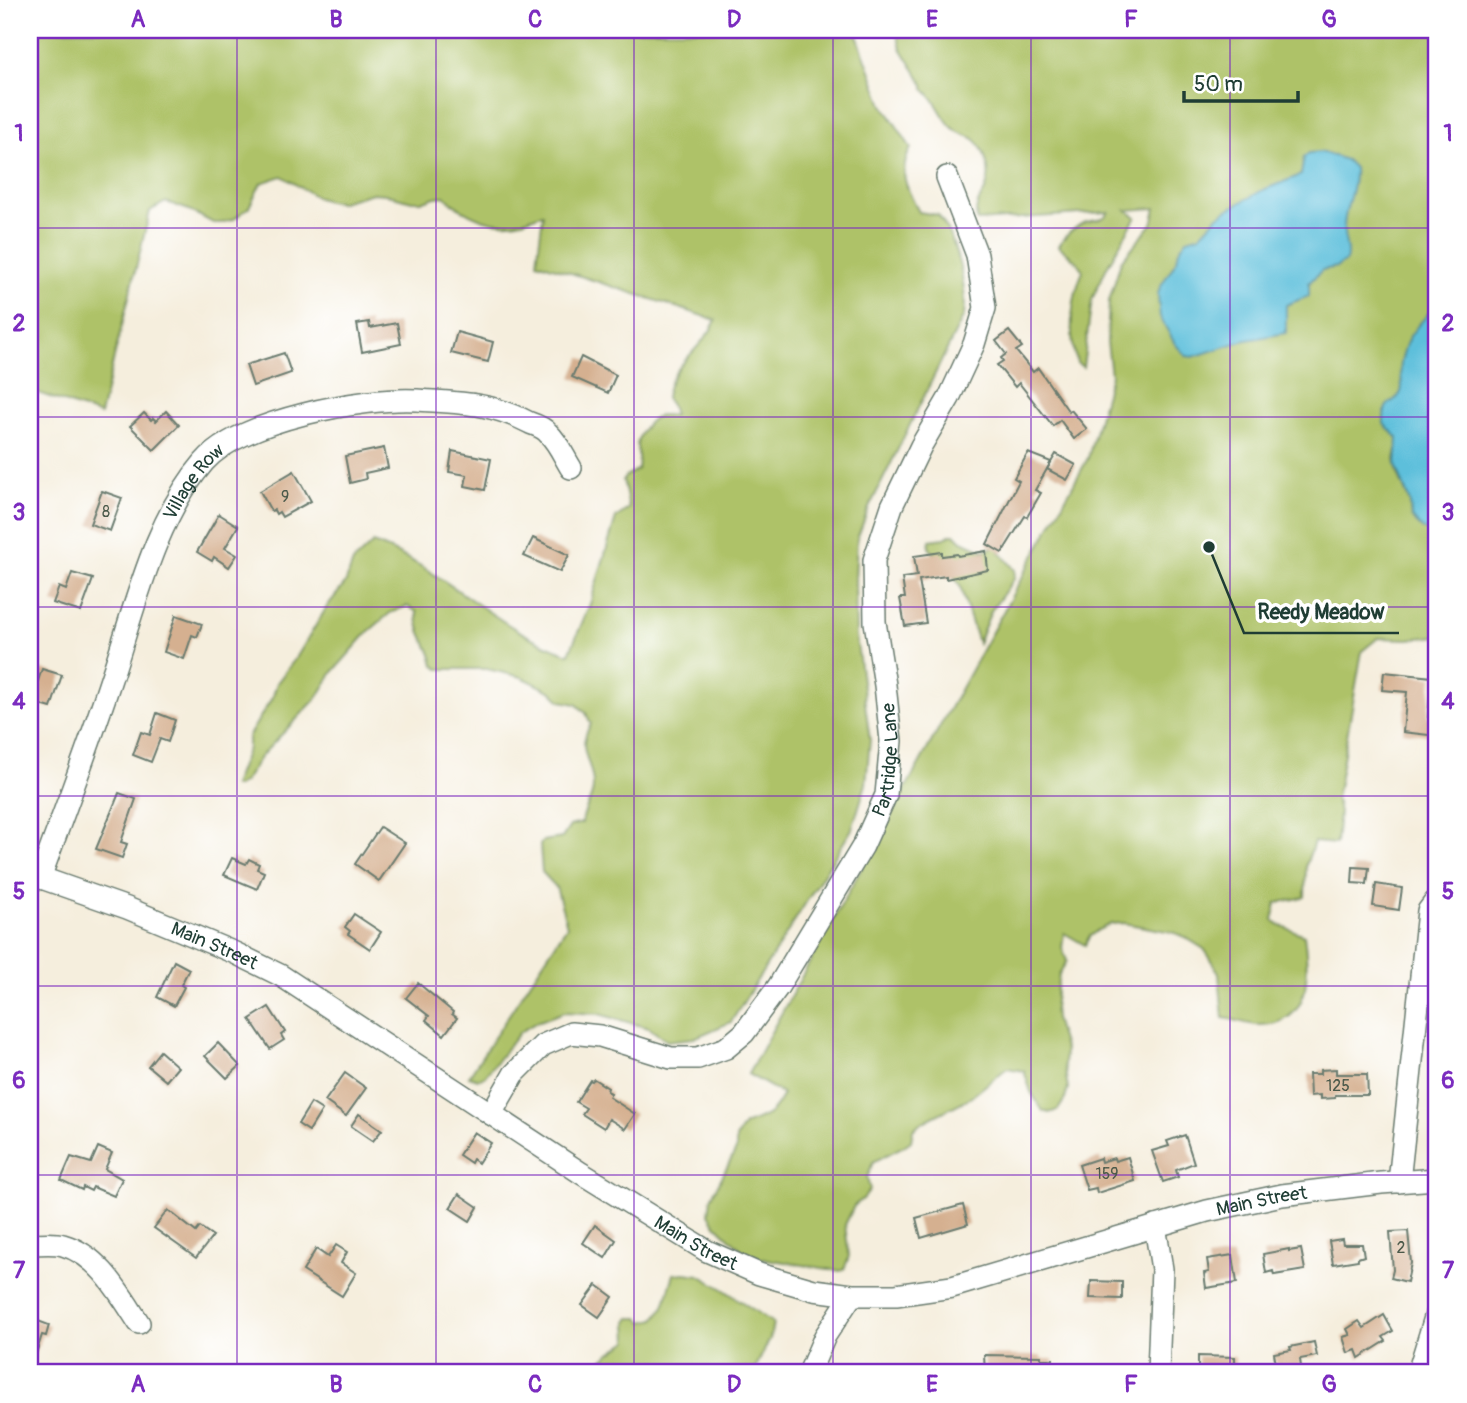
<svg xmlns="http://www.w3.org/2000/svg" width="1467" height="1403" viewBox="0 0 1467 1403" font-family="Pangolin,sans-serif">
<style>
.green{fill:#aec267;stroke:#66804e;stroke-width:2}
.water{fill:#5dbfdb;stroke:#3e7e88;stroke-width:2}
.building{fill:#d5b090}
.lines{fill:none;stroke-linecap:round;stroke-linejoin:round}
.minor-casing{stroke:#6a7b6f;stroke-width:24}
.minor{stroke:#fff;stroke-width:21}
.grid{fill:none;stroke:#7b2cbf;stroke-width:2;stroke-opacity:0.55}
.labels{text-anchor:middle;stroke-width:7;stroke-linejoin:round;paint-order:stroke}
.number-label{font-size:16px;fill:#4c5a4b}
.street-label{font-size:19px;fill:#1f3d34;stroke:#fff}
.leader{fill:none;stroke:#1f3d34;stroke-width:2.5}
.callout-dot{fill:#1f3d34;stroke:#fff;stroke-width:2.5}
.callout-label{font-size:21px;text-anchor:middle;font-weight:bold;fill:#1f3d34;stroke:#fff;stroke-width:7;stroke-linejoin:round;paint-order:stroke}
.neatline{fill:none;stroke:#7b2cbf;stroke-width:2.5}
.grid-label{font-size:23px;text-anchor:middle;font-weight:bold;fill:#7b2cbf}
</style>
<rect width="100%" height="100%" fill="#fff"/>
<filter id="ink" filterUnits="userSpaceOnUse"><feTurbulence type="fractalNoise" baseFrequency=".0143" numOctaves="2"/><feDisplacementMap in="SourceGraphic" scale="14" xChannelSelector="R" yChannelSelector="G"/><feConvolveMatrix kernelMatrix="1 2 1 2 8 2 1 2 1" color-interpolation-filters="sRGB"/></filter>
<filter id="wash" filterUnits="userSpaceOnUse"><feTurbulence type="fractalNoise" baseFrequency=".00686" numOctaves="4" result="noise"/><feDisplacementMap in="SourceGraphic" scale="28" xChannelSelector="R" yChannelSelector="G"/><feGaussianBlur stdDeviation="1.57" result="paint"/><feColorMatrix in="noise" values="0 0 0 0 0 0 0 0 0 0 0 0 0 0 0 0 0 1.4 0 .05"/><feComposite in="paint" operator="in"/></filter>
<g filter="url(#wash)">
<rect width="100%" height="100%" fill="#f5eedd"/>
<!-- green -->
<g class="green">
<path d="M30,30H855L883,105L911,148C897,173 907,189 919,212L938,215C955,236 968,288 964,315L868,510L857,539L855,582L856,636L870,740L866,784L852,829L731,1022L694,1038L667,1041L649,1028L599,1014L564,1012L537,1022L520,1032L485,1076L478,1079L469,1076L567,926L556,887L542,872L540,845L543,841L562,838L570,826L582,823C583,810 593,800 593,787C594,761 574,751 591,724L586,713L576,704L561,701L552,692L522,677L487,669H439L434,665C431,646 416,633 417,612L407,606L390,613L368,632L333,672L317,698L261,756L244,782L236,787L233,786L248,748V737L273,696L277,683L298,655L328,605L345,584L353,562L373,543C444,568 497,631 569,654L590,604L616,518L629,508L623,480L626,476L638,469C640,460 637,454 637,446C637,435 651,415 663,415C667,415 670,416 674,415L671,405L666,398C669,365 704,349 716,320L537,262L543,214C536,215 529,219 522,221C493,229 464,214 444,196L435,197L424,201H412L385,194L373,193L341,202L328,201L318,198L282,176L261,183L249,207L234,219L221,223H213L189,210L166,202L150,211L100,415L30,390Z"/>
<path d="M896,30H1437V304L1424,320L1395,459L1398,474L1410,503L1411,517L1423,529L1437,537V636L1408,639L1378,638L1362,651L1336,799L1339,812L1336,844L1314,842L1306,865L1305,897L1276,903L1273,920L1277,924L1304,935C1309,971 1313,1024 1261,1025C1248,1026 1237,1019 1223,1018L1219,974L1213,962L1204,949L1183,936L1172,932L1123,923L1111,924L1098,930L1089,937L1085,945L1064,933L1062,948L1067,961L1059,974L1054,1007L1055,1019L1065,1051L1064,1065L1068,1088L1065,1099L1058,1110L1049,1113L1043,1111L1031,1092L1024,1071L1007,1068L970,1098L919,1124L913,1130L911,1141L904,1146L873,1162L867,1178L870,1190L864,1198L854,1206L845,1225L849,1256L844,1270L840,1271L760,1258L742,1250L716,1225L709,1214L711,1198L736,1150V1138L744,1125C766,1116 772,1116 783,1094L748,1074L1088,458L1111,375L1107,342L1109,301L1121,261L1152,224L1156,208L1127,210L1136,217L1108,265L1092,299L1083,367L1077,363C1068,334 1071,299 1083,271L1078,263L1059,246C1062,239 1072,230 1079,225C1090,218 1101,224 1109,212L977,221C973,199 985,199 988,180C990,169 984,146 974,139C968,135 959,134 954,129C941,118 938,100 924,89V85L901,48Z"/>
<polygon points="951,534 955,534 962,541 984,551 995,546 1015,570 1014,579 991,611 978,643 960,586 950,571 929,548 930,540 945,538"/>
<polygon points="685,1273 699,1275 723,1289 773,1323 770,1339 753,1373 565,1373 583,1371 594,1367 609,1354 628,1341 627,1322 630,1318 639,1318 643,1322 655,1319 664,1306 674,1274"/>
</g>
<!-- water -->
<g class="water">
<path d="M1321,152L1346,160L1354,168C1356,189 1344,207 1344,228C1343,241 1350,248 1346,261L1337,267L1322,270L1309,283V296L1286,305V333L1242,341L1193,357L1186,356L1175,344L1160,317L1159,309L1158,294L1160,287L1177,260L1179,250L1187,239L1200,235L1218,216L1229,209L1263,190L1301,175L1304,157L1309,153Z"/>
<path d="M1437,304V537L1423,529L1411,517L1410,503L1396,465L1398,438L1384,424C1383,396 1395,406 1401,392C1404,384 1399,373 1401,364C1406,332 1418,327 1437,304Z"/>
</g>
<g id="blocks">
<!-- building -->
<g class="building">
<polygon points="369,322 370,328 397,323 401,344 362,352 357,324"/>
<polygon points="1009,331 1022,347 1016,351 1033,372 1038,368 1069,412 1071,410 1087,429 1074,439 1060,420 1053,426 1019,383 1015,387 997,365 1003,361 1001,358 1006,354 996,341"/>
<polygon points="457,332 493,342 488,362 451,353"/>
<polygon points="284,353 291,373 253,386 246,365"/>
<polygon points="581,357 616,375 608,393 572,377"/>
<polygon points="166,411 179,425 154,450 130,426 144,413 151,420 153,418 156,421"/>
<polygon points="384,448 388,468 365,473 366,479 350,483 345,456"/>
<polygon points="452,451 491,459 485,490 465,486 467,475 449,472"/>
<polygon points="1028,453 1051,462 1035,490 1041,493 1027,517 1025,516 1002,553 987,544 1019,481 1014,478"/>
<polygon points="1056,454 1076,465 1067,480 1047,469"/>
<polygon points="294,471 311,501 282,517 279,512 276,514 274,510 271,511 260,491"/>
<polygon points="102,491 122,498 110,531 90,524"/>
<polygon points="219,514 238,526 225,548 237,555 229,567 214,557 212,561 197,552"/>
<polygon points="533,538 569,555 560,572 524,556"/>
<polygon points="986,551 988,570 946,579 946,576 919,580 926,623 905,626 900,598 905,598 902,578 917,576 914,556 942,552 942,556 957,554 958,556"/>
<polygon points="72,573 93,579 81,612 53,603 59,587 66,590"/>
<polygon points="176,615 202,624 197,637 192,635 184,659 164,652"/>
<polygon points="42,669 62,675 51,708 31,702"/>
<polygon points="1384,672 1432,677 1428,717 1437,718 1437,736 1403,732 1407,692 1382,690"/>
<polygon points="157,713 175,720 168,742 160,739 151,762 133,755 141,732 150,735"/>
<polygon points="119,793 136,799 121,842 127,844 122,858 96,849"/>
<polygon points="380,827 405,843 379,881 355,864"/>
<polygon points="232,858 246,864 249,859 259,864 257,869 264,872 257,889 224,875"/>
<polygon points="1353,867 1369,868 1367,884 1352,883"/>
<polygon points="1376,884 1402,888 1399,910 1373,906"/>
<polygon points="354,914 381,932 370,949 348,934 350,931 345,927"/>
<polygon points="174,961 189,969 181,985 184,987 174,1006 157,997"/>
<polygon points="418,983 453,1012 452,1014 457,1018 444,1035 426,1020 429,1016 406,998"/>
<polygon points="269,1007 285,1032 281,1035 284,1040 270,1049 250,1019"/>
<polygon points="218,1043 240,1066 227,1078 205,1056"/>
<polygon points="160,1051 178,1067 166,1081 148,1066"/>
<polygon points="1336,1069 1336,1074 1367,1074 1368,1095 1335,1095 1335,1098 1320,1099 1320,1095 1310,1096 1309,1074 1320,1074 1320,1070"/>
<polygon points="345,1073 366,1088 346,1116 325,1101"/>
<polygon points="594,1079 608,1088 607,1091 611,1093 609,1097 635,1114 625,1129 609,1119 604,1128 582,1114 586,1108 576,1102 590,1080 592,1081"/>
<polygon points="311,1103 322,1110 309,1131 298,1124"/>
<polygon points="359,1114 382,1130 373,1141 351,1126"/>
<polygon points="474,1132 491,1143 478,1163 473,1159 471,1163 459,1155"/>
<polygon points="1185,1135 1194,1163 1176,1170 1178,1177 1163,1182 1152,1151 1169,1146 1167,1141"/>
<polygon points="98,1147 112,1153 105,1169 122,1179 114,1196 93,1187 91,1191 83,1187 82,1190 61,1180 71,1157 91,1163"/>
<polygon points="1128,1157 1135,1181 1097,1193 1096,1188 1087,1190 1079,1165 1100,1158 1101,1162 1114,1158 1115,1161"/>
<polygon points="459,1194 478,1207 470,1221 450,1208"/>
<polygon points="963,1205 968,1224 921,1238 916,1218"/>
<polygon points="168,1210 196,1232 200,1227 213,1236 196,1258 154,1228"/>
<polygon points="595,1225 616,1240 605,1258 583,1243"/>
<polygon points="1408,1231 1411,1263 1407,1282 1391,1278 1393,1270 1390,1232"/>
<polygon points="1342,1239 1343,1244 1362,1244 1364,1256 1358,1258 1358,1260 1333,1264 1329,1241"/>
<polygon points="336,1245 347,1252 341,1263 356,1273 342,1296 303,1271 316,1249 328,1257"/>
<polygon points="1289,1249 1289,1251 1301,1249 1305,1270 1274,1275 1273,1271 1266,1273 1263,1254"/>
<polygon points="1233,1255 1237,1283 1206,1288 1204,1273 1209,1272 1207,1259"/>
<polygon points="1091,1281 1122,1282 1122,1299 1090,1298"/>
<polygon points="597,1285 613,1297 599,1317 582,1305"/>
<polygon points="1384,1315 1393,1331 1383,1337 1386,1341 1359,1358 1356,1350 1348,1353 1343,1337 1350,1335 1347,1329 1359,1321 1364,1328"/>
<polygon points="30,1318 49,1325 46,1336 42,1335 32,1366 30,1365"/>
<polygon points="1314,1342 1317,1356 1300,1359 1301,1367 1277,1371 1274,1353 1291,1350 1290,1347"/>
<polygon points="984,1355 1041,1356 1041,1359 1053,1359 1053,1373 987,1373 985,1372"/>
<polygon points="1198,1356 1235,1357 1235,1373 1198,1373"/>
</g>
</g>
</g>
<g filter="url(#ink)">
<use href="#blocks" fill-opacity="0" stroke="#6a7b6f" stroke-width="2"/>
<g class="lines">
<defs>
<g id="minor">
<path id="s1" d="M30,874L127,908L235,953L280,975L581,1173L707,1251L759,1274L814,1290L852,1295H896L952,1287L1207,1211L1282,1195L1381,1183L1437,1179"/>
<path id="s2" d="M40,878C64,812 89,746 111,679C135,608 154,520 204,462C240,420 363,397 417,400C461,403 490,402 530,423C536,425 544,428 548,433C558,442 564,457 571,468"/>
<path id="s3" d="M491,1114L514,1074L543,1045L571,1033L600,1036L671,1058H698L726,1048L744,1033L778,987L863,846L886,795L891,741L885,685L875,622L874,560L892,506L921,446L949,398L974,344L985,308L977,255L947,177"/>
<polyline points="1399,1182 1428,911 1437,899"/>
<polyline points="1155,1226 1162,1269 1158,1373"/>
<path d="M30,1244C40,1244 53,1242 63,1245C99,1255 120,1294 139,1323"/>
<polyline points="809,1373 825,1336 852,1295"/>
<polyline points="1418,1373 1437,1311"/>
</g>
</defs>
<!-- minor casing -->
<use href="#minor" class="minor-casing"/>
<!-- minor -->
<use href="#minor" class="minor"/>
</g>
</g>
<!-- grid -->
<path class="grid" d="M237,30V1373M436,30V1373M634,30V1373M833,30V1373M1031,30V1373M1230,30V1373M30,228H1437M30,417H1437M30,607H1437M30,796H1437M30,986H1437M30,1175H1437"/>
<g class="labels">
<!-- number labels -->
<g class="number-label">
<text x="285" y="502">9</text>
<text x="106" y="517">8</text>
<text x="1338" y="1091">125</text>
<text x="1107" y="1179">159</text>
<text x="1401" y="1253">2</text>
</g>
<!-- street labels -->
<g class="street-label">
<text dy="7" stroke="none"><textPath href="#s2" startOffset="427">Village Row</textPath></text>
<text dy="7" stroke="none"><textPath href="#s3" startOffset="614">Partridge Lane</textPath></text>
<text dy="7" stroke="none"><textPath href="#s1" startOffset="198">Main Street</textPath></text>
<text dy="7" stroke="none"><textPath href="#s1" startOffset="1353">Main Street</textPath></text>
<text dy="7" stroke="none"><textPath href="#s1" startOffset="765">Main Street</textPath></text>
</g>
</g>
<!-- callouts -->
<path class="leader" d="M1209 547L1244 633H1399"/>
<circle class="callout-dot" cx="1209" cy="547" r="7"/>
<g class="callout-label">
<text x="1321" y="619">Reedy Meadow</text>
</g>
<!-- margin -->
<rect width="1467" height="1403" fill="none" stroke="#fff" stroke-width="77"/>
<!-- scale -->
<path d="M1184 91v10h114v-10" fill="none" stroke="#1f3d34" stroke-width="3.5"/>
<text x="1194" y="91" font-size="21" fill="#1f3d34" stroke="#ffffff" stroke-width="5" paint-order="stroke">50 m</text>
<rect x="38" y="38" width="1390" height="1326" class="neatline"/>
<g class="grid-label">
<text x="138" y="27">A</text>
<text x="336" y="27">B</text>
<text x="535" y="27">C</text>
<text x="734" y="27">D</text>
<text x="932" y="27">E</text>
<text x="1131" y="27">F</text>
<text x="1329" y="27">G</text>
<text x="19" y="141">1</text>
<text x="1448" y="141">1</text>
<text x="19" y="331">2</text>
<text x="1448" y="331">2</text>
<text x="19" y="520">3</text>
<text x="1448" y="520">3</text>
<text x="19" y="709">4</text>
<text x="1448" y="709">4</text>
<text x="19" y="899">5</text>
<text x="1448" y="899">5</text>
<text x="19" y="1088">6</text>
<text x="1448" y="1088">6</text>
<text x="19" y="1278">7</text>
<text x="1448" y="1278">7</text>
<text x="138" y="1392">A</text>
<text x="336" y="1392">B</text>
<text x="535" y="1392">C</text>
<text x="734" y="1392">D</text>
<text x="932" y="1392">E</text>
<text x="1131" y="1392">F</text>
<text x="1329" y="1392">G</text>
</g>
</svg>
